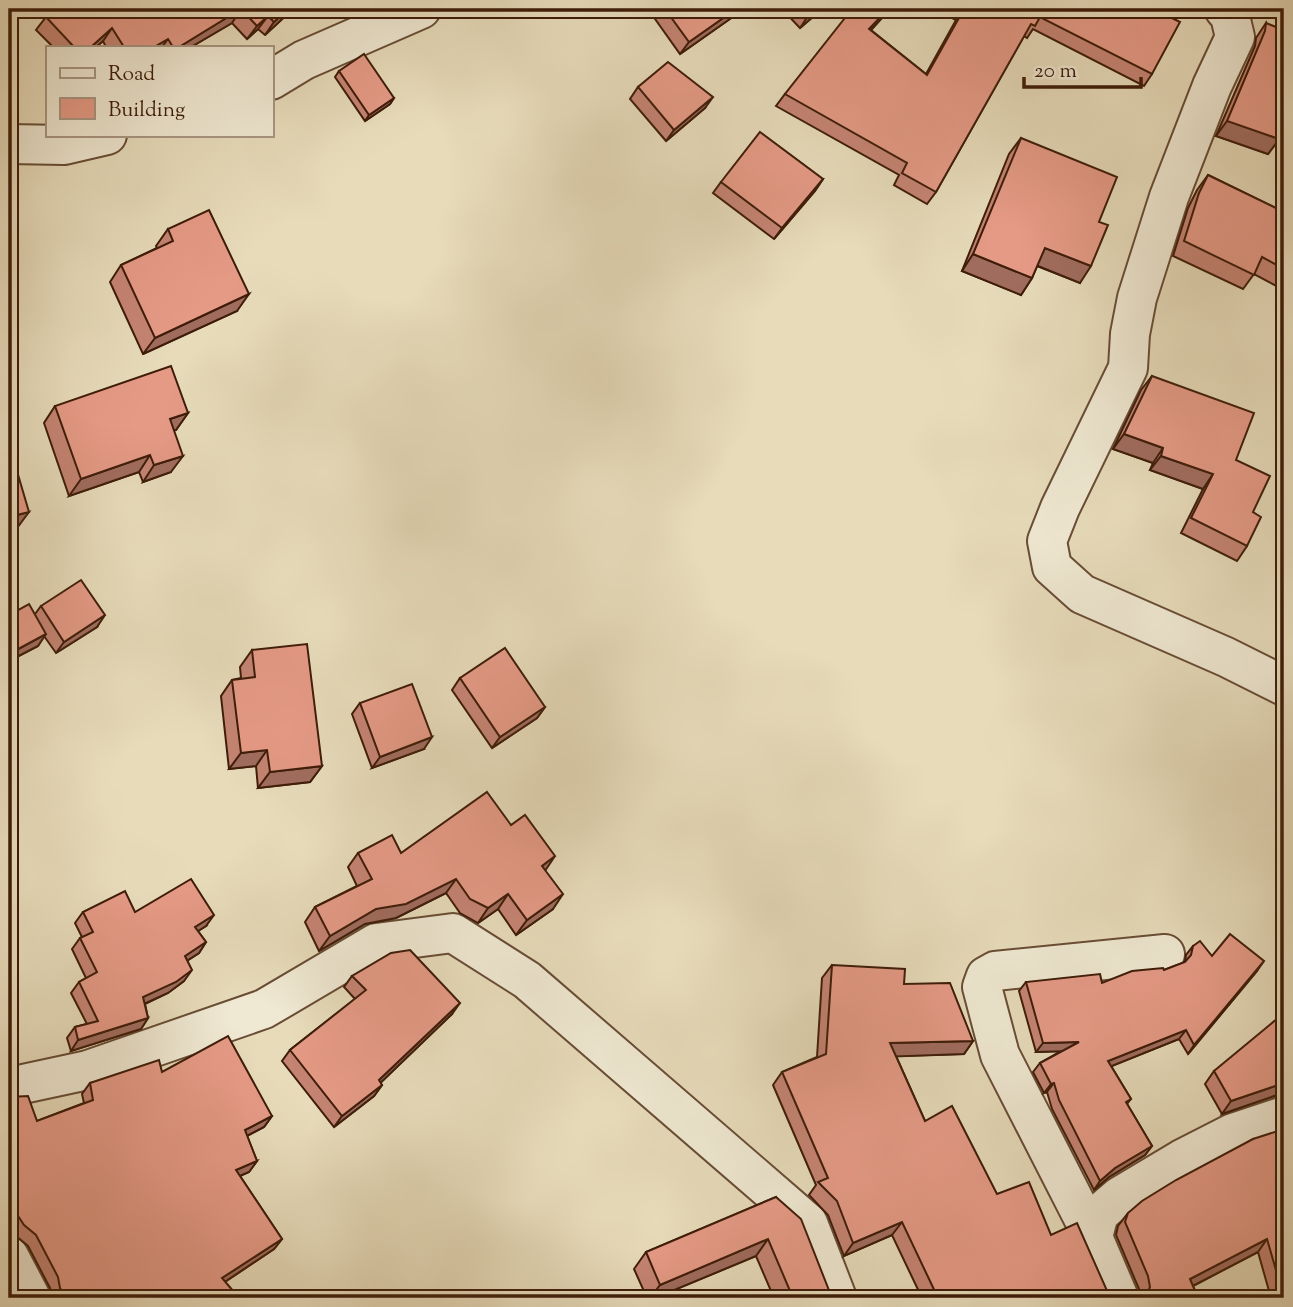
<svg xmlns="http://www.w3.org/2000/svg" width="1293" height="1307" viewBox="0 0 1293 1307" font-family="'Sorts Mill Goudy',serif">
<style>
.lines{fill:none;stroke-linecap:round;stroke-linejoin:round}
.street-casing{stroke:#684c35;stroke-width:42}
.street{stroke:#efe8d2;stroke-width:38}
.wall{fill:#c58473;stroke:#3e1c09;stroke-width:2}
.shaded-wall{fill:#a06c5e;stroke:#3e1c09;stroke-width:2}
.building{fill:#e59a86;stroke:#3e1c09;stroke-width:2}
</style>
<rect width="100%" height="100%" fill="#e7dbba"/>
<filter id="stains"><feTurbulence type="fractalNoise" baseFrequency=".00286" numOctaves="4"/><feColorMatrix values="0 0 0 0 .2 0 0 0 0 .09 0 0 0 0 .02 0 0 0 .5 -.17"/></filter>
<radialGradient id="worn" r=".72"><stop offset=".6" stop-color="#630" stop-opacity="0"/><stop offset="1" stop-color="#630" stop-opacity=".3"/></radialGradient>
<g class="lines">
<defs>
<g id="street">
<polyline points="1224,9 1230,16 1235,37 1212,86 1169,197 1137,298 1130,334 1128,368 1060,508 1047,541 1052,567 1082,594 1226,657 1284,686"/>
<polyline points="271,80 304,60 421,9"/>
<polyline points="9,144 64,145 107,135"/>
<polyline points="9,1087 88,1070 264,1009 376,943 453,933 527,980 808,1223 837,1298"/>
<polyline points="1093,1237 1000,1055 982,987 986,976 995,971 1165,954"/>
<polyline points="9,1256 31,1298"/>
<polyline points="1119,1298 1093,1237 1099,1214 1120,1196 1182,1159 1233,1133 1284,1116"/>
</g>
</defs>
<!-- street casing -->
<use href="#street" class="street-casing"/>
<!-- street -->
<use href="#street" class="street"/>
</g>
<!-- wall -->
<g class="wall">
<polygon points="54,9 293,9 265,35 258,29 247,39 232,23 191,47 106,47 103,41 96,47 53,47 36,30 46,17"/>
<polygon points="648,9 744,9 680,54"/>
<polygon points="782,9 822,9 800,28"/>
<polygon points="890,9 871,30 926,74 956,20 935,9 1159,9 1158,11 1152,74 1144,86 1033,29 1027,38 1024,36 936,192 927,204 894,185 899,175 776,106 785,94"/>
<polygon points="1266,23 1277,142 1268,154 1216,136 1255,46 1256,38"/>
<polygon points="339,71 394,98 390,104 365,121 335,77"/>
<polygon points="638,87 705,108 666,141 630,99"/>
<polygon points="1021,138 1099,222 1080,283 1037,266 1032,278 1021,295 962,271 1009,154"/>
<polygon points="1208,175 1284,212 1284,290 1254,274 1243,289 1173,256 1188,208 1197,190"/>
<polygon points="823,179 815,191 774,239 713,193 721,182"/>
<polygon points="168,229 237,311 143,354 110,282 121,265 157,248 156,246"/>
<polygon points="1152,376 1236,460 1253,512 1247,546 1237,561 1181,533 1203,489 1150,470 1153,463 1113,449 1141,390"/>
<polygon points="55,406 188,413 176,430 174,430 171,472 143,482 139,472 69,496 44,423"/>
<polygon points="41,606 97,627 56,653 44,636 38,646 9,661 9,615 35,614"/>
<polygon points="252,650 322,766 310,782 258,788 256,766 229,769 221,696 232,680 241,678 240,667"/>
<polygon points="460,678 545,707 537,718 492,748 452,690"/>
<polygon points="360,703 424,749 372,768 352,714"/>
<polygon points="511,825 545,870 553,909 516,935 498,909 478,923 460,913 446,893 396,918 365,924 319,951 305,922 315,907 357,886 348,867 358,853 401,853"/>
<polygon points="83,912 135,912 206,926 198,931 206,942 199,953 187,961 184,981 168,993 145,1004 148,1018 141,1029 71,1051 67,1038 75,1027 87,1024 71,993 79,982 86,978 72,949 80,938 82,937 75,923"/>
<polygon points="1193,946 1212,956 1257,971 1188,1054 1179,1039 1111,1066 1131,1099 1127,1104 1152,1146 1145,1155 1109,1177 1094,1190 1052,1109 1047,1092 1044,1093 1033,1072 1040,1063 1061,1051 1036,1052 1019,991 1026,982 1102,983 1164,970 1185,962 1186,955"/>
<polygon points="832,965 904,984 973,1041 964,1054 896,1056 925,1121 997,1194 1051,1235 1112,1298 922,1298 892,1235 844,1256 828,1215 809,1195 816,1185 773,1085 782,1072 817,1057 822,978"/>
<polygon points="352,976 452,1014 380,1083 382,1085 374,1096 334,1127 282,1061 290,1050 355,999 344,987"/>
<polygon points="1214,1071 1277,1095 1222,1114 1205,1084"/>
<polygon points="162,1072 272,1116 264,1127 247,1136 257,1161 249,1172 240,1176 282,1239 274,1249 225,1282 239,1298 53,1298 50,1288 28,1246 16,1236 9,1225 9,1097 37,1121 84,1103 82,1094 90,1083"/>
<polygon points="1253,1139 1284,1298 1271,1298 1258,1252 1193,1286 1198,1298 1140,1298 1139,1289 1116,1235 1118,1226 1128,1213"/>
<polygon points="776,1197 832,1298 774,1298 756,1256 655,1298 647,1298 634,1269 646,1252"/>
</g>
<!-- shaded-wall -->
<g class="shaded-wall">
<polygon points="241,9 232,23 191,47 179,47"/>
<polygon points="288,9 293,9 265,35 274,22"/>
<polygon points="736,9 744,9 680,54 689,42"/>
<polygon points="816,9 822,9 800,28 808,16"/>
<polygon points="888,9 890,9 861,41 869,29"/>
<polygon points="268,16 258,29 247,39 257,26"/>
<polygon points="112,28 103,41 96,47 91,47"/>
<polygon points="168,39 162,47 154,47"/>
<polygon points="713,97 705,108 666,141 674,130"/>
<polygon points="394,98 390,104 365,121 369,115"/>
<polygon points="1227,121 1284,126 1284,145 1277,142 1268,154 1216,136"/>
<polygon points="823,179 815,191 774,239 782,228"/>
<polygon points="1045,248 1091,266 1080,283 1033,264"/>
<polygon points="973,254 1032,278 1021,295 962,271"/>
<polygon points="249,294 237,311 143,354 155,338"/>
<polygon points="188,413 176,430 158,436 170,419"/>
<polygon points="1124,434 1163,448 1153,463 1113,449"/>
<polygon points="150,455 139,472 69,496 81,479"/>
<polygon points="183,456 171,472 143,482 154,465"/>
<polygon points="1161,456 1213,474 1203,489 1150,470"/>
<polygon points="29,512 17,528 9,530 9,517"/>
<polygon points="105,615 97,627 56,653 64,642"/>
<polygon points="46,634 38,646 9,661 9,654"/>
<polygon points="545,707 537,718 492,748 500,737"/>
<polygon points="432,737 424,749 372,768 380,757"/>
<polygon points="267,750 256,766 229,769 241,753"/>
<polygon points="322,766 310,782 258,788 270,772"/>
<polygon points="555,856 545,871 542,866"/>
<polygon points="456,879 446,893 396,918 365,924 319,951 330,936 376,909"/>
<polygon points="508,894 498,909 478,923 488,908"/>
<polygon points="563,894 553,909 516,935 527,920"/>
<polygon points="214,915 206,926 187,938 195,927"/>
<polygon points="206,942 199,953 177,967 185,956"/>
<polygon points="1264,961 1257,971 1188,1054 1194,1045"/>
<polygon points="192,970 184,981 168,993 135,1008 143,997"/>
<polygon points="460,1003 452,1014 371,1092 379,1080"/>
<polygon points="148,1018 141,1029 71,1051 78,1040"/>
<polygon points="1186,1030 1179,1039 1102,1070 1108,1061"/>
<polygon points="973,1041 964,1054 881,1057 890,1043"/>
<polygon points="1079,1042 1073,1051 1036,1052 1043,1043"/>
<polygon points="1054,1083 1047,1092 1044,1093 1051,1084"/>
<polygon points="1284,1083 1284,1095 1277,1095 1222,1114 1231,1101"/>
<polygon points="382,1085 374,1096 334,1127 342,1116"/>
<polygon points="272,1116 264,1127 237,1141 245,1130"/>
<polygon points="1152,1146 1145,1155 1109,1177 1094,1190 1100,1181 1115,1168"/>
<polygon points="257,1161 249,1172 228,1181 236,1170"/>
<polygon points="902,1222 892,1235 844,1256 853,1243"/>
<polygon points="282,1239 274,1249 214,1289 222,1278"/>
<polygon points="768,1239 756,1256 655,1298 650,1298 660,1285"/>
<polygon points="1267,1239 1258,1252 1181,1292 1190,1279"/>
</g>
<!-- building -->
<g class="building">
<polygon points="54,9 288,9 274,22 268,16 257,26 241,9 179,47 173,47 168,39 154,47 124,47 112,28 91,47 74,47 46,17"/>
<polygon points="665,9 736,9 689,42"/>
<polygon points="802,9 816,9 808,16"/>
<polygon points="852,9 888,9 869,29 927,75 964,9 1159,9 1158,11 1180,22 1152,74 1040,17 1035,26 1031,24 936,192 902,173 907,163 785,94"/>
<polygon points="1266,23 1284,30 1284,126 1279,139 1227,121 1265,31"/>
<polygon points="364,54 394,98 369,115 339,71"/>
<polygon points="668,62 713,97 674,130 638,87"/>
<polygon points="760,132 823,179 782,228 721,182"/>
<polygon points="1021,138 1117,177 1099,222 1108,225 1091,266 1045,248 1032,278 973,254"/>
<polygon points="1208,175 1284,212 1284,269 1262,257 1254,275 1184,241 1199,193"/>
<polygon points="209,210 249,294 155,338 121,265 173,241 168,229"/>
<polygon points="171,366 188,413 170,419 183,456 154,465 150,455 81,479 55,406"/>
<polygon points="1152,376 1254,413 1236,460 1270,476 1253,512 1261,517 1247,546 1191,518 1213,474 1161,456 1163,448 1124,434"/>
<polygon points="9,444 29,512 9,517"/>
<polygon points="81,580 105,615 64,642 41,606"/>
<polygon points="29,604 46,634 9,654 9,615"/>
<polygon points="307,644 322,766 270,772 267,750 241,753 232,680 255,677 252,650"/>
<polygon points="505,648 545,707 500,737 460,678"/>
<polygon points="412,684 432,737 380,757 360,703"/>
<polygon points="487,792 511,825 525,815 555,856 542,866 563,894 527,920 508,894 488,908 470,899 456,879 406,904 376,909 330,936 315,907 372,879 358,853 392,835 401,853"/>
<polygon points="191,879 214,915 195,927 206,942 185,956 192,970 176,982 143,997 148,1018 78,1040 75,1027 98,1021 79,982 97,972 80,938 93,932 83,912 125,891 135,912"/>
<polygon points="1230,934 1264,961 1194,1045 1186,1030 1108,1061 1131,1099 1126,1102 1152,1146 1115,1168 1100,1181 1059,1100 1054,1083 1051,1084 1040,1063 1079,1042 1043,1043 1026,982 1100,974 1102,983 1132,971 1163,968 1164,970 1185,962 1191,955 1193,946 1200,941 1212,956"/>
<polygon points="410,950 460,1003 379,1080 382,1085 342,1116 290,1050 366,990 352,976 391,953"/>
<polygon points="832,965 905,969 904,984 950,983 973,1041 890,1043 925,1121 952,1106 997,1194 1029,1182 1051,1235 1077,1223 1108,1293 1112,1298 938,1298 902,1222 853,1243 837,1201 818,1182 828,1178 782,1072 826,1054"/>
<polygon points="1284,1013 1284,1083 1231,1101 1214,1071"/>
<polygon points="228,1036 272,1116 245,1130 257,1161 236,1170 282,1239 222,1278 239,1298 67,1298 60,1288 58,1277 36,1235 24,1225 9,1202 9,1097 28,1096 37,1121 93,1100 90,1083 159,1060 162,1072"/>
<polygon points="1284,1129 1284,1298 1267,1239 1190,1279 1198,1298 1145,1298 1150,1287 1148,1276 1125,1222 1128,1213 1142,1201 1176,1180 1253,1139"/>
<polygon points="776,1197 801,1219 832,1298 793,1298 768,1239 660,1285 646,1252"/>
</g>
<!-- margin -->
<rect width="1293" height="1307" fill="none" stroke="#e7dbba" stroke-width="35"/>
<rect x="10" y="10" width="1272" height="1286" fill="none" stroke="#3e1c09" stroke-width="3.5"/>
<rect x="18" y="18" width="1258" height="1272" fill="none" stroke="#3e1c09" stroke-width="2"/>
<!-- legend -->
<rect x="46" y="46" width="228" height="91" fill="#efe8d2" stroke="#a89682" stroke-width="2"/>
<rect x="60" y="68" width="35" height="10" fill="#efe8d2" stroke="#a89682" stroke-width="2"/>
<text x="108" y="80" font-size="21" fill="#3e1c09">Road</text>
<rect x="60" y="98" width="35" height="21" fill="#e59a86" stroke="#a89682" stroke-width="2"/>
<text x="108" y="116" font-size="21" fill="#3e1c09">Building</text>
<!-- scale -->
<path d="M1024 77v10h117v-10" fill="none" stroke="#3e1c09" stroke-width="3.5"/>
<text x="1034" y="77" font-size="21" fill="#3e1c09" stroke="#efe8d2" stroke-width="5" paint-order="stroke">20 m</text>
<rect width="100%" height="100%" filter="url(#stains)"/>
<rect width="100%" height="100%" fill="url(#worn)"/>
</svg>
